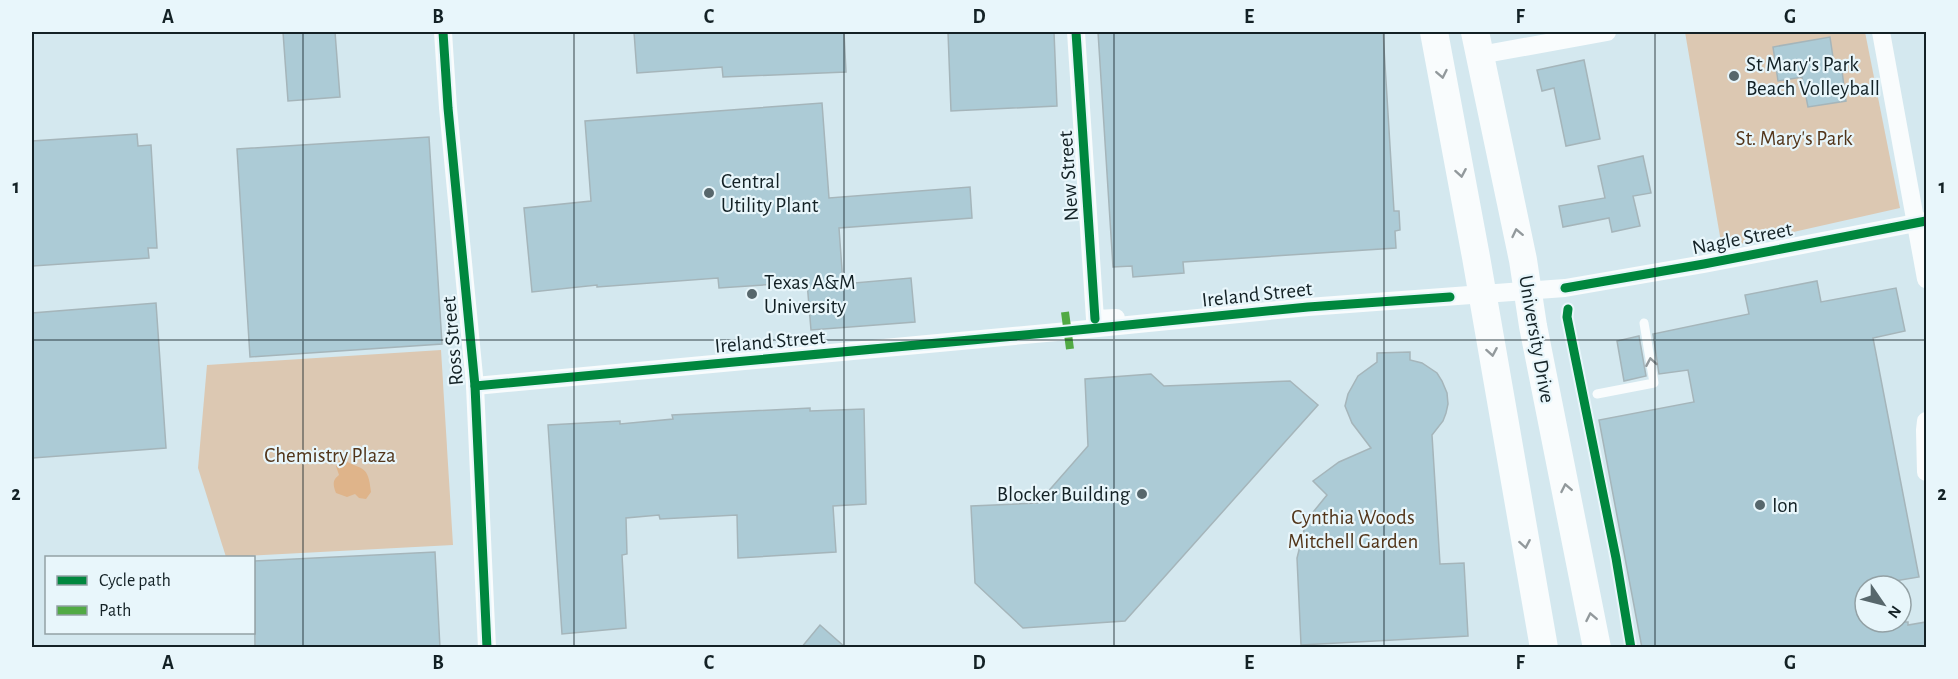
<svg xmlns="http://www.w3.org/2000/svg" width="1958" height="679" viewBox="0 0 1958 679" font-family="'Alegreya Sans',sans-serif">
<style>
.green{fill:#dcc8b2}
.water{fill:#dfb48a}
.building{fill:#accbd6;stroke:#a5b5ba;stroke-width:1.5}
.lines{fill:none;stroke-linecap:round;stroke-linejoin:round}
.lane{stroke:#f9fcfd;stroke-width:9}
.street{stroke:#f9fcfd;stroke-width:18}
.primary{stroke:#f9fcfd;stroke-width:28}
.quiet{stroke:#51aa44;stroke-width:8;stroke-dasharray:15 8;stroke-linecap:butt}
.cycleway-casing{stroke:#e8f6fb;stroke-width:13}
.cycleway{stroke:#00873e;stroke-width:9}
.oneway{stroke:#92999c}
.grid{fill:none;stroke:#132125;stroke-width:1.5;stroke-opacity:0.55}
.poi-dot{fill:#57676c;stroke:#e8f6fb;stroke-width:2}
.labels{text-anchor:middle;stroke-width:4.5;stroke-linejoin:round;paint-order:stroke}
.poi-label{font-size:21px;fill:#132125;stroke:#e8f6fb;text-anchor:start}
.park-label{font-size:21px;fill:#52351a;stroke:#e8f6fb}
.street-label{font-size:21px;fill:#132125;stroke:#e8f6fb}
.neatline{fill:none;stroke:#132125;stroke-width:2}
.grid-label{font-size:20px;text-anchor:middle;font-weight:bold;fill:#132125}
</style>
<rect width="100%" height="100%" fill="#d4e8ef"/>
<!-- green -->
<g class="green">
<polygon points="1685,32 1865,32 1900,208 1722,248"/>
<polygon points="441,350 453,545 226,557 198,468 207,365"/>
</g>
<!-- water -->
<path class="water" d="M344,460C363,471 368,464 371,492L366,499L359,498L355,494L347,497L336,493C333,485 332,480 339,475L336,466L339,461Z"/>
<!-- building -->
<g class="building">
<polygon points="283,32 335,32 340,97 288,101"/>
<polygon points="634,32 844,32 846,72 723,77 722,67 637,73"/>
<polygon points="948,32 1054,32 1057,106 951,111"/>
<polygon points="1098,32 1383,32 1394,211 1399,211 1400,230 1395,231 1396,248 1183,262 1184,273 1133,277 1132,266 1113,267"/>
<polygon points="1830,37 1835,71 1842,71 1846,101 1808,107 1802,77 1778,81 1773,47"/>
<polygon points="1584,60 1600,139 1566,146 1554,88 1542,91 1537,70"/>
<polygon points="822,103 829,198 970,187 972,218 839,228 843,284 911,278 915,322 811,330 807,282 719,288 718,278 597,287 597,285 532,292 524,208 591,201 585,121"/>
<polygon points="137,134 138,146 151,145 157,248 148,248 149,258 33,266 32,141"/>
<polygon points="429,137 442,344 250,357 237,149"/>
<polygon points="1643,156 1651,193 1633,196 1640,226 1612,232 1609,218 1563,227 1559,206 1605,198 1598,166"/>
<polygon points="1817,281 1821,302 1896,288 1905,331 1873,338 1919,577 1865,586 1865,622 1908,622 1908,625 1926,622 1926,648 1642,648 1599,420 1694,402 1688,370 1659,374 1653,334 1749,314 1745,295"/>
<polygon points="156,303 166,448 33,458 32,313"/>
<polygon points="1639,336 1646,376 1624,381 1617,341"/>
<polygon points="1410,352 1410,360 1422,363 1437,373 1442,381 1447,393 1448,404 1446,413 1443,421 1432,435 1440,564 1464,563 1468,636 1301,645 1297,558 1305,526 1314,511 1327,495 1313,481 1339,462 1371,448 1352,423 1345,406 1348,394 1358,376 1377,362 1377,353"/>
<polygon points="1151,374 1164,386 1290,381 1318,405 1125,621 1023,628 975,583 971,506 1038,503 1088,446 1085,379"/>
<polygon points="810,408 810,411 864,409 866,504 833,506 836,552 738,558 737,515 660,519 659,515 626,518 627,554 622,555 626,628 562,634 548,425 620,421 620,424 673,419 672,415"/>
<polygon points="435,552 440,648 255,648 254,561"/>
<polygon points="820,625 846,648 801,648"/>
</g>
<g class="lines">
<!-- lane -->
<polyline class="lane" points="1597,394 1654,383 1644,323"/>
<!-- street -->
<g class="street">
<polyline points="443,32 448,108 475,386 487,648"/>
<polyline points="1076,32 1095,319 1116,318"/>
<polyline points="1881,32 1926,279"/>
<polyline points="1480,55 1607,32"/>
<polyline points="475,386 1068,331 1308,307 1565,288 1704,264 1926,221"/>
<polyline points="1926,421 1925,430 1926,472"/>
</g>
<!-- primary -->
<g class="primary">
<polyline points="1434,32 1476,257 1544,648"/>
<polyline points="1475,32 1523,260 1533,326 1597,648"/>
</g>
<!-- quiet -->
<polyline class="quiet" points="1065,312 1070,349"/>
<defs>
<g id="cycleway">
<polyline points="443,32 448,108 475,386 487,648"/>
<polyline points="1076,32 1095,319"/>
<polyline points="1565,288 1704,264 1926,221"/>
<polyline points="1568,309 1567,317 1616,558 1631,648"/>
<polyline points="475,386 1068,331 1308,307 1450,297"/>
</g>
</defs>
<!-- cycleway casing -->
<use href="#cycleway" class="cycleway-casing"/>
<!-- cycleway -->
<use href="#cycleway" class="cycleway"/>
</g>
<!-- one-way arrows -->
<defs><path id="oneway-chevron" d="M-2-3.5L2.5 0L-2 3.5" fill="none" stroke-width="1.6" stroke-linecap="round" stroke-linejoin="round" transform="scale(1.5)"/></defs>
<g class="oneway">
<use href="#oneway-chevron" transform="translate(1442 74) rotate(79)"/>
<use href="#oneway-chevron" transform="translate(1461 173) rotate(80)"/>
<use href="#oneway-chevron" transform="translate(1517 233) rotate(-102)"/>
<use href="#oneway-chevron" transform="translate(1492 352) rotate(80)"/>
<use href="#oneway-chevron" transform="translate(1651 362) rotate(-100)"/>
<use href="#oneway-chevron" transform="translate(1566 488) rotate(-101)"/>
<use href="#oneway-chevron" transform="translate(1525 544) rotate(80)"/>
<use href="#oneway-chevron" transform="translate(1591 617) rotate(-101)"/>
</g>
<!-- grid -->
<path class="grid" d="M303,32V648M574,32V648M844,32V648M1114,32V648M1384,32V648M1655,32V648M32,340H1926"/>
<!-- markers -->
<g class="poi-dot">
<circle cx="1734" cy="76" r="6"/>
<circle cx="709" cy="193" r="6"/>
<circle cx="752" cy="294" r="6"/>
<circle cx="1142" cy="494" r="6"/>
<circle cx="1760" cy="505" r="6"/>
</g>
<g class="labels">
<!-- poi labels -->
<g class="poi-label">
<text x="1746" y="71">St Mary's Park<tspan x="1746" dy="24">Beach Volleyball</tspan></text>
<text x="721" y="188">Central<tspan x="721" dy="24">Utility Plant</tspan></text>
<text x="764" y="289">Texas A&amp;M<tspan x="764" dy="24">University</tspan></text>
<text x="1130" y="501" text-anchor="end">Blocker Building</text>
<text x="1772" y="512">Ion</text>
</g>
<!-- park labels -->
<g class="park-label">
<text x="1794" y="145">St. Mary's Park</text>
<text x="330" y="462">Chemistry Plaza</text>
<text x="1353" y="524">Cynthia Woods<tspan x="1353" dy="24">Mitchell Garden</tspan></text>
</g>
<!-- street labels -->
<g class="street-label">
<text transform="translate(1068 176) rotate(-94)" y="7">New Street</text>
<text transform="translate(1742 238) rotate(-11)" y="7">Nagle Street</text>
<text transform="translate(1257 294) rotate(-6)" y="7">Ireland Street</text>
<text transform="translate(1537 339) rotate(80)" y="7">University Drive</text>
<text transform="translate(452 341) rotate(-95)" y="7">Ross Street</text>
<text transform="translate(770 341) rotate(-5)" y="7">Ireland Street</text>
</g>
</g>
<!-- border -->
<rect width="1958" height="679" fill="none" stroke="#e8f6fb" stroke-width="66"/>
<!-- legend -->
<rect x="45" y="556" width="210" height="78" fill="#e8f6fb" stroke="#93a1a5" stroke-width="1.5"/>
<rect x="57" y="576" width="30" height="9" fill="#00873e" stroke="#93a1a5" stroke-width="1.5"/>
<text x="99" y="586" font-size="18" fill="#132125">Cycle path</text>
<rect x="57" y="606" width="30" height="9" fill="#51aa44" stroke="#93a1a5" stroke-width="1.5"/>
<text x="99" y="616" font-size="18" fill="#132125">Path</text>
<!-- north arrow -->
<g transform="translate(1883 604) rotate(125)"><circle r="28" fill="#e8f6fb" stroke="#93a1a5" stroke-width="1.5"/>
<path d="M0-4.5L10 22L0 15L-10 22Z" fill="#57676c"/>
<text y="-9" font-size="16" font-weight="bold" text-anchor="middle" fill="#132125">N</text>
</g>
<rect x="33" y="33" width="1892" height="613" class="neatline"/>
<g class="grid-label">
<text x="168" y="23">A</text>
<text x="438" y="23">B</text>
<text x="709" y="23">C</text>
<text x="979" y="23">D</text>
<text x="1249" y="23">E</text>
<text x="1520" y="23">F</text>
<text x="1790" y="23">G</text>
<text x="16" y="193">1</text>
<text x="1942" y="193">1</text>
<text x="16" y="500">2</text>
<text x="1942" y="500">2</text>
<text x="168" y="669">A</text>
<text x="438" y="669">B</text>
<text x="709" y="669">C</text>
<text x="979" y="669">D</text>
<text x="1249" y="669">E</text>
<text x="1520" y="669">F</text>
<text x="1790" y="669">G</text>
</g>
</svg>
